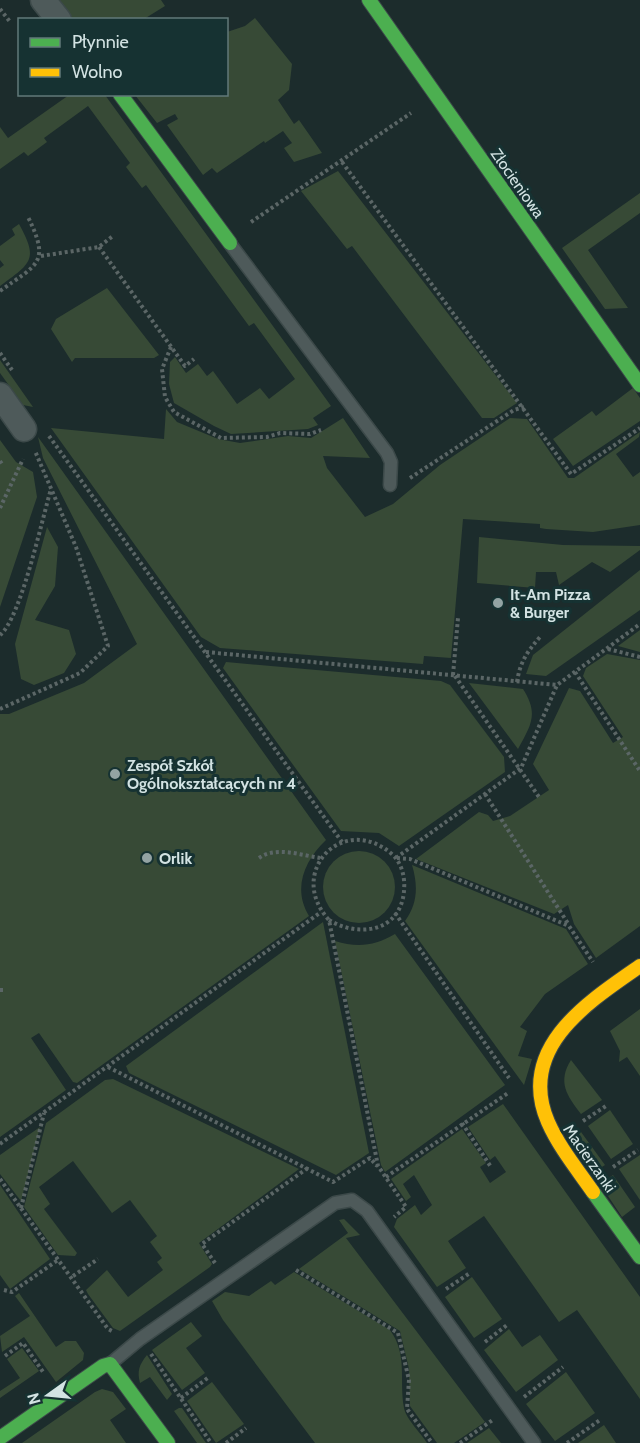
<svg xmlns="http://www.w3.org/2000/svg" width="640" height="1443" viewBox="0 0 640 1443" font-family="Cabin,sans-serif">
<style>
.green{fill:#374a36}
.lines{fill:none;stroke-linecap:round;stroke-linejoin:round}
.lane-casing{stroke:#3c4949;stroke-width:15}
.street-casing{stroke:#3c4949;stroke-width:27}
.fast-casing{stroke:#3c4949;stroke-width:16}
.slow-casing{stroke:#3c4949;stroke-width:16}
.path{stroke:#5b6666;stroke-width:4;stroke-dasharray:3 3;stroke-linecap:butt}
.lane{stroke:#4e5a5a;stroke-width:12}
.street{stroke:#4e5a5a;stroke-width:24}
.fast{stroke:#4caf50;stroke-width:14}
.slow{stroke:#ffc107;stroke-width:14}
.poi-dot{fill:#93a3a3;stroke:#163232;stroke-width:2}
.labels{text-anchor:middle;stroke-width:6;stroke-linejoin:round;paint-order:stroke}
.street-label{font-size:16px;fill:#d3e3e3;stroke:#163232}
.poi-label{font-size:16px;font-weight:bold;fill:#d3e3e3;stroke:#163232;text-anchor:start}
</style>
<rect width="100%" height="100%" fill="#1c2c2c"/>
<!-- green -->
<g class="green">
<polygon points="57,0 161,0 165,6 144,19 72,19"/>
<polygon points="255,18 292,64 289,90 278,100 294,124 299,120 322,153 294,162 284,148 292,143 283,131 265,143 264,141 217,173 212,168 203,175 167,125 178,119 175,114 157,123 135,95 226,94 227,32 245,26"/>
<polygon points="69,95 105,95 326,399 331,406 313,418 318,425 308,429 231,434 214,426 174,403 169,384 170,362 175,357 186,373 198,364 207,376 213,371 237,404 260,388 269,399 295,379 254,323 249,326 146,185 142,188 126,167 130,163 88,106 44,138 47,142 28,156 24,152 0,169 0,127 8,138"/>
<polygon points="338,171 517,403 494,418 482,418 352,246 347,249 301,191"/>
<polygon points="640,193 640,213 588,250 628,308 605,309 562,248"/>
<path d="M19,224C39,260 31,263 0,286V268L4,265L0,260V246L15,235L12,229Z"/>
<polygon points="107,288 159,355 154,358 75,358 72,362 51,329 56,319"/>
<polygon points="0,360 33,407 23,405 0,373"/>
<polygon points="633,388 640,398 640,421 573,466 553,439 592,411 596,416"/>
<polygon points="166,409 177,422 218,439 240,443 288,436 311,438 343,418 370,458 323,456 327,468 365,517 393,504 440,465 510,418 527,419 568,478 574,478 640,432 639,437 616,454 633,477 640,472 640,525 593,532 546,529 540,528 540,524 463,519 451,658 424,656 423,664 220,648 201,637 51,428 164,439"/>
<path d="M38,437L326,840C305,860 292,888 309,916L77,1083L73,1082L39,1033L31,1038L66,1090L0,1137V714H9L84,683L137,644L43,458Z"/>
<polygon points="0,440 16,462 33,472 37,497 0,607"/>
<polygon points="47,527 58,547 55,586 35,620 69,630 76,654 64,673 34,685 21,679 15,644"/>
<polygon points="479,537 563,545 640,546 640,550 610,572 592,562 559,585 556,572 536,572 535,588 477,583"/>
<polygon points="640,570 640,610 546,676 526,674 533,655"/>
<polygon points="640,630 640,652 618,646"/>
<polygon points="607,654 640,660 640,926 596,958 574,924 568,905 554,914 416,859 479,812 488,815 493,821 510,816 549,790 533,764 569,688 580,691 613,743 623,737 583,676 586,668"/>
<polygon points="226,662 441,681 450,685 504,757 505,772 399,846 379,833 341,831 223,668"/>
<path d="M469,683L523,689C539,714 531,725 518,749Z"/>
<circle cx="359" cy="887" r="36"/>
<path d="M412,865L566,929L588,964L545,994L520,1027L527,1031L518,1056L532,1059L524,1085L405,921C418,903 418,885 412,865Z"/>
<polygon points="323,922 369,1153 336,1175 129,1073 126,1066"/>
<path d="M395,934L505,1085L385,1172L381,1165L335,941C357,948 375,946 395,934Z"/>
<polygon points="640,1009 640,1076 627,1057 619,1062 620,1051 610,1031"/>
<path d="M571,1060L602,1100L581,1114C567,1096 557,1082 571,1060Z"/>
<polygon points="113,1079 299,1169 199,1243 212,1264 210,1267 120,1331 113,1328 88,1294 86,1290 107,1270 128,1297 163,1270 157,1262 162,1258 150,1242 157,1236 130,1200 112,1213 73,1161 39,1187 50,1204 44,1209 77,1253 75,1256 58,1255 24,1207 46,1123 105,1080"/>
<polygon points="503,1104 640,1297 640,1399 577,1310 559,1322 484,1216 448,1241 466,1268 437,1287 394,1227 397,1219 415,1205 421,1215 432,1205 414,1175 403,1184 411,1197 406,1201 391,1179 462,1129 486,1163 480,1167 490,1183 506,1172 495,1156 490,1160 468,1127"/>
<polygon points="610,1110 633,1144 611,1159 588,1126"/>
<polygon points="40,1127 21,1201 0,1174 0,1155"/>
<polygon points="581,1132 605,1165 591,1174 568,1140"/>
<polygon points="640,1155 640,1200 619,1169"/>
<polygon points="613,1175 635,1207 622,1217 600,1184"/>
<polygon points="0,1185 50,1259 10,1289 0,1275"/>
<polygon points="344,1219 360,1235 346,1238 485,1422 454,1443 437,1443 410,1406 409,1369 400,1331 299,1269 348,1233 339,1220"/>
<path d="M294,1272L390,1330C408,1355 399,1379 404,1408C406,1419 421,1433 427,1443H315L223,1320L212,1301L225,1292L249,1296L271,1281L275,1285Z"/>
<polygon points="472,1277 502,1319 474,1338 445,1297"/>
<polygon points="19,1293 56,1347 65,1341 76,1341 84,1353 83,1360 56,1382 24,1337 2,1352 0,1336 30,1316 15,1296"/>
<polygon points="191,1322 202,1336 186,1348 205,1373 182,1390 152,1350"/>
<polygon points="509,1329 522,1347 540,1335 558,1360 516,1392 484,1350"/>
<polygon points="22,1348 39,1371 0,1398 0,1391 20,1378 7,1359"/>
<path d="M147,1355L172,1394L167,1400L150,1377L140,1383C137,1371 139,1365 147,1355Z"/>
<polygon points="566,1372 595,1413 555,1441 526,1404"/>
<polygon points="212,1382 244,1424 216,1443 187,1401"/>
<polygon points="102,1389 113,1392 126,1409 110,1420 126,1443 22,1443 95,1392"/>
<polygon points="179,1408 182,1408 206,1443 197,1443 174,1411"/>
<polygon points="604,1425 616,1443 578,1443"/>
<polygon points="489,1428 501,1443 467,1443"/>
</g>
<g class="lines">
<defs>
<g id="lane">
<polyline points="231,245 387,453 391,462 390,485"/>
<polyline points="110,1364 140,1339 335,1203 352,1200 367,1211 534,1443"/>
</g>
<g id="street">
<polyline points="43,0 59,20"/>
<polyline points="0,395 24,429"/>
</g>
<g id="fast">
<polyline points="369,0 640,385"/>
<polyline points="120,94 230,243"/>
<polyline points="593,1192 640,1257"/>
<polyline points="0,1438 103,1366 110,1364 168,1443"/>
</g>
<path id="slow" d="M593,1192C577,1169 559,1147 548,1122C516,1048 588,1002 640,966"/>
</defs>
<!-- lane casing -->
<use href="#lane" class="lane-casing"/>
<!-- street casing -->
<use href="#street" class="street-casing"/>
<!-- fast casing -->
<use href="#fast" class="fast-casing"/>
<!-- slow casing -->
<use href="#slow" class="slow-casing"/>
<!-- path -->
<g class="path">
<polyline points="0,9 11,23"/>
<polyline points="342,162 571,474 640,428"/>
<polyline points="251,222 411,113"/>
<polyline points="99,247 185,366 194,359"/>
<polyline points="41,256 99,247 114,235"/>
<path d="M0,291C37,264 51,264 28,217"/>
<polyline points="171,347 162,369 165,397 174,412 221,438 267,437 280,433 310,434 321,430"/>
<polyline points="0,353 12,370"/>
<polyline points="49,436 342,842"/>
<polyline points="0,461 2,464"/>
<polyline points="410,478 514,410 524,407"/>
<polyline points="0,508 23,459"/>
<path d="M0,635C21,618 42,519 51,489"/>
<polyline points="608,649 640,657"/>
<polyline points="206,652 557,685"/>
<polyline points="575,672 640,771"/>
<polyline points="453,675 458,618"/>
<polyline points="455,676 539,797"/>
<path d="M517,682C520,662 527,652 540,637"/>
<polyline points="0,709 80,673 108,646 76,547 35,451"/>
<polyline points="485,794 569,925"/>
<path d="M259,858C276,846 300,855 320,858"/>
<polyline points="396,858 521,768 557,685 640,624"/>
<polyline points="397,858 410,859 569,926 593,962"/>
<polyline points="395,913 509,1078"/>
<path d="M329,920C355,936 395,934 403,898C406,883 404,866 393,855C344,811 285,872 329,920L378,1166L406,1207L394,1217"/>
<polyline points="0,990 3,990"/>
<polyline points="108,1067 333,1182 370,1158 377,1166"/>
<polyline points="583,1121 606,1106"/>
<polyline points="462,1123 491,1167"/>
<polyline points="0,1144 321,912"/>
<polyline points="613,1167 638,1150"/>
<polyline points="386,1177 508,1093"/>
<polyline points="0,1179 108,1329 114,1332"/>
<polyline points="21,1208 44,1113"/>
<polyline points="215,1263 202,1244 309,1167"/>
<polyline points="296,1270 398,1333 409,1380 407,1409 432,1443"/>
<polyline points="73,1276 98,1259"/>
<polyline points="446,1289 470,1273"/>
<polyline points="4,1290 12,1292 58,1260"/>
<polyline points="485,1342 507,1325"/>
<polyline points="151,1354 211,1443"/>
<polyline points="5,1356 23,1343 43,1372"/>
<polyline points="524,1397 563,1367"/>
<polyline points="181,1398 209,1377"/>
<polyline points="226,1443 246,1428"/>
<polyline points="460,1443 494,1419"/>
<polyline points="567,1443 600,1420"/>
</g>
<!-- lane -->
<use href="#lane" class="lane"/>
<!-- street -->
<use href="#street" class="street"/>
<!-- fast -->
<use href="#fast" class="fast"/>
<!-- slow -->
<use href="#slow" class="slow"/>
</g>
<!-- markers -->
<g class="poi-dot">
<circle cx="498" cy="603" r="6"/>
<circle cx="115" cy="774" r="6"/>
<circle cx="147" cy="858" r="6"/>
</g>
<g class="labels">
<!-- street labels -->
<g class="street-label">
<text transform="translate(518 183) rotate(55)" y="6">Złocieniowa</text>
<text transform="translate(590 1158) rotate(55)" y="6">Macierzanki</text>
</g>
<!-- poi labels -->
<g class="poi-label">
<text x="510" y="600">It-Am Pizza<tspan x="510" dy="18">&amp; Burger</tspan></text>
<text x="127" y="771">Zespół Szkół<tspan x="127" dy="18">Ogólnokształcących nr 4</tspan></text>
<text x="159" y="864">Orlik</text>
</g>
</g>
<!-- legend -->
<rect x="18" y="18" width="210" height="78" fill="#163232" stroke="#627979" stroke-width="1.5"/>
<rect x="30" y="38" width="30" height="9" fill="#4caf50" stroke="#627979" stroke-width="1.5"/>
<text x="72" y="48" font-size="18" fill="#d3e3e3">Płynnie</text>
<rect x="30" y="68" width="30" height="9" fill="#ffc107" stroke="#627979" stroke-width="1.5"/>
<text x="72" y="78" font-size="18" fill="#d3e3e3">Wolno</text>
<!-- north arrow -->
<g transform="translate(48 1395) rotate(255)" stroke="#163232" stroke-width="4.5" paint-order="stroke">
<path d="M0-4.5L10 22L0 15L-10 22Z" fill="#d3e3e3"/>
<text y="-9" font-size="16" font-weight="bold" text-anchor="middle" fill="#d3e3e3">N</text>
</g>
</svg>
